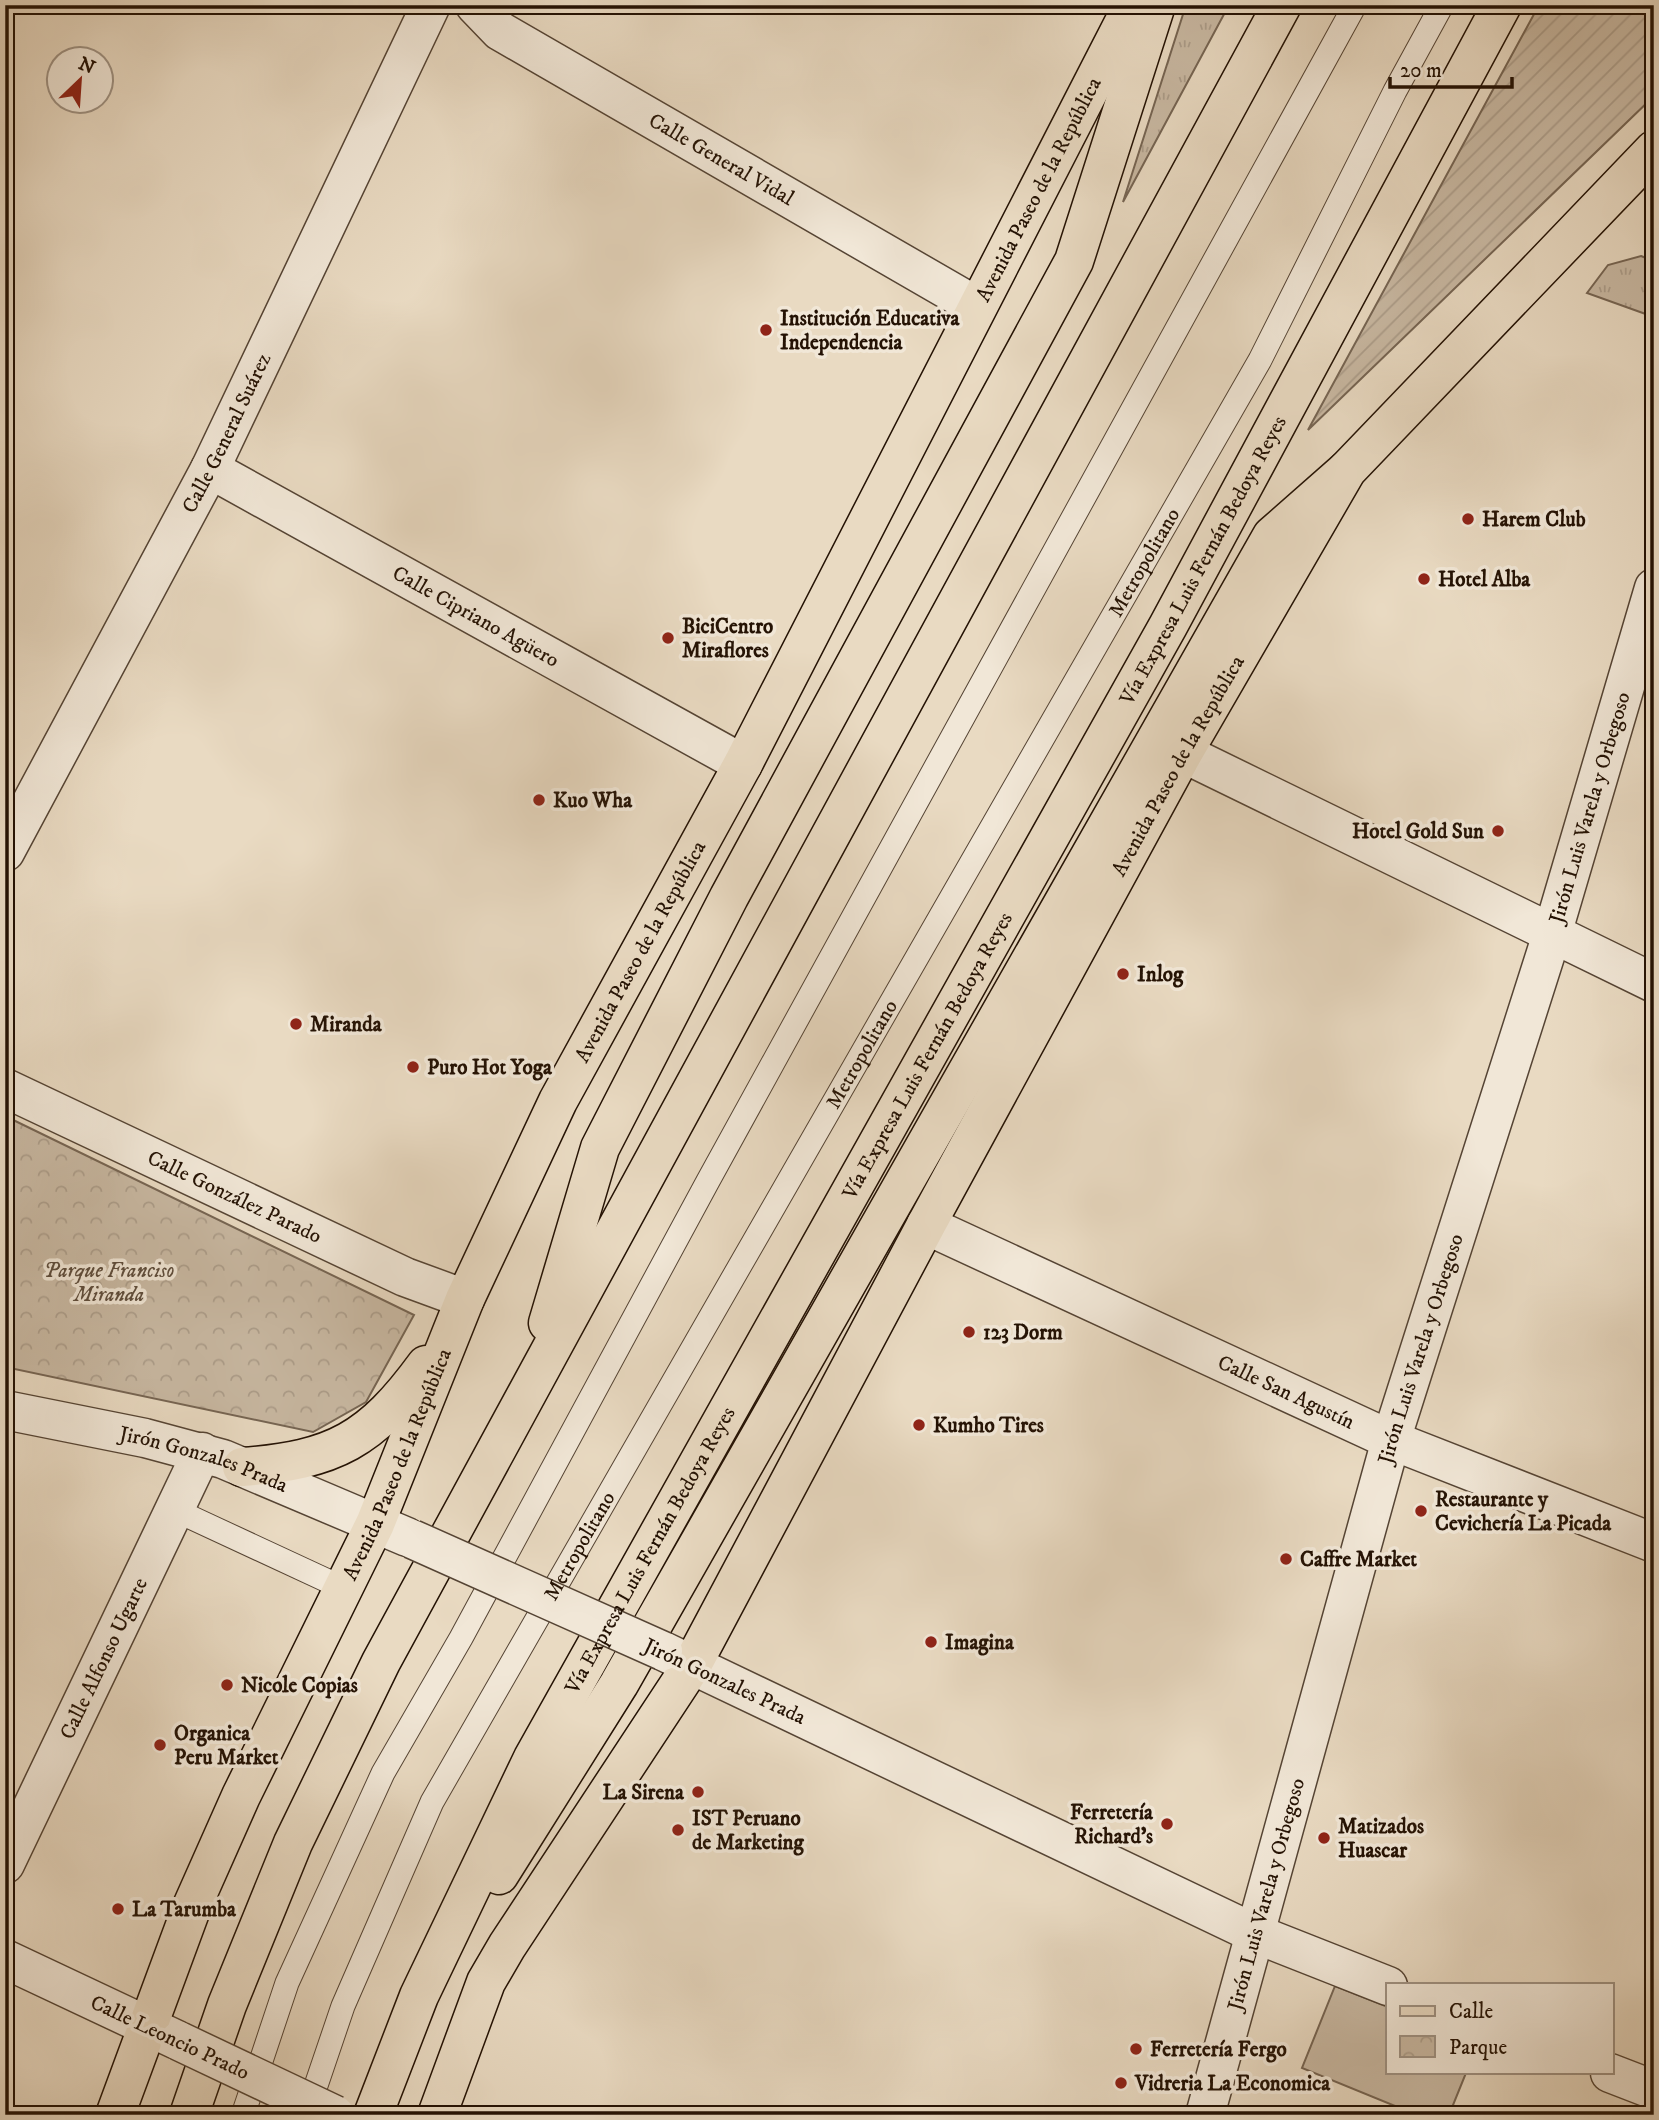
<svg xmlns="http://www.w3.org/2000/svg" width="1659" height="2120" viewBox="0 0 1659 2120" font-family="'IM FELL DW Pica',serif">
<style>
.grass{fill:url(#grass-tufts);stroke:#766553;stroke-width:2}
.park{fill:url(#park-crowns);stroke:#766553;stroke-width:2}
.garden{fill:url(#garden-furrows);stroke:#766553;stroke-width:2}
.pitch{fill:#c8b8a2;stroke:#766553;stroke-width:2}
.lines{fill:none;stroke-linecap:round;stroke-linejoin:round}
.lane-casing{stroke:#554434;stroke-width:25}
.street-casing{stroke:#554434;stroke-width:41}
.primary-casing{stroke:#241204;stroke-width:41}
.highway-casing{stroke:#241204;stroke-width:41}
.lane{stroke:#f1e7d7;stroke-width:23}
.street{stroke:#f1e7d7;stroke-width:38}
.primary{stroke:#e9dac2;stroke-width:38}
.highway{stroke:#e9dac2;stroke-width:38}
.street-bridge-casing{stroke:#554434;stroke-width:41;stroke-linecap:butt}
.street-bridge{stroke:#f1e7d7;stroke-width:38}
.poi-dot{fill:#8f2418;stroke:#f1e7d7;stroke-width:2.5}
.labels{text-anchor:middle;stroke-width:7;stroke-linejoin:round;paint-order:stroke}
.street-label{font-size:21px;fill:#241204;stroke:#f1e7d7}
.poi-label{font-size:21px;font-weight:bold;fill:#241204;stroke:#f1e7d7;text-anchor:start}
.park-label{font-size:21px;font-style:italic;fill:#5d4c3b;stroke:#f1e7d7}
</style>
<defs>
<pattern id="grass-tufts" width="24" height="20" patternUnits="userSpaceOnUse" patternTransform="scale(1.75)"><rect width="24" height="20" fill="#c8b8a2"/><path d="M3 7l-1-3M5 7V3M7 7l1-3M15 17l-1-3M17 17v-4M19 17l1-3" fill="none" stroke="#ac9d8a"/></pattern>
<pattern id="park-crowns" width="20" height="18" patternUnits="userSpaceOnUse" patternTransform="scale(1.75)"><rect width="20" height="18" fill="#c8b8a2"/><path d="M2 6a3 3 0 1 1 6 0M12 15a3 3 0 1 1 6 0" fill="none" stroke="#ac9d8a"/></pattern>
<pattern id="garden-furrows" width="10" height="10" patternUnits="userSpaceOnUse" patternTransform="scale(1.75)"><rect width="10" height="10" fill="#c8b8a2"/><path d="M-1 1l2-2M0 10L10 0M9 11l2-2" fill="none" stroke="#ac9d8a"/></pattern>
</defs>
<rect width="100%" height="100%" fill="#e9dac2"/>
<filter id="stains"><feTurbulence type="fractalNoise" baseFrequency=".00286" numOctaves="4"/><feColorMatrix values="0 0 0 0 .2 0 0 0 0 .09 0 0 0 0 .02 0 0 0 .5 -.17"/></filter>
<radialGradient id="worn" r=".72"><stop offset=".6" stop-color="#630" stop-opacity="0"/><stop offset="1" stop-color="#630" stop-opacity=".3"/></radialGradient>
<!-- grass -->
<g class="grass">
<polygon points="1186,5 1229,5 1123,202"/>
<polygon points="1641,256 1654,261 1654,317 1587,293 1608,265"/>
</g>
<!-- park -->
<polygon class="park" points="5,1116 414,1315 366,1402 313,1432 5,1367"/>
<!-- garden -->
<polygon class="garden" points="1539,5 1654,5 1654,96 1308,430"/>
<!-- pitch -->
<polygon class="pitch" points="1335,1986 1388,2007 1388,2073 1466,2073 1449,2115 1417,2115 1302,2068"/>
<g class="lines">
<defs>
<g id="lane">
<polyline points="175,1510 343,1588"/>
<path id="s1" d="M307,2112L343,2006L432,1802L1260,360L1395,91L1442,5"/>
<polyline points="243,2115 287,1983 383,1773 461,1638 708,1181 1355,5"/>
</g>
<g id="street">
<path id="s2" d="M475,5L500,31L976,306"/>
<path id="s3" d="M210,469L743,764"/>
<polyline points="1183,753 1654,983"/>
<path id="s4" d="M5,852L210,469L431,5"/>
<path id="s5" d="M5,1088L405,1277L465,1299"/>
<path id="s6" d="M926,1225L1391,1440L1654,1543"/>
<path id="s7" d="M5,1410L145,1438L223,1459L407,1537"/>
<polyline points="663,1651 1256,1934 1388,1986"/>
<path id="s8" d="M5,1864L202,1452"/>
<polyline points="5,1959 177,2040"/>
<polyline points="1610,2073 1654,2090"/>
<path id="s9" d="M1205,2115L1391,1440L1553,931L1654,588"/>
</g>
<g id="primary">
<path d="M242,1467C335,1460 371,1440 426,1365"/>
<path id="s10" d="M115,2115L193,1904L241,1796L375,1524L465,1299L558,1101L743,764L1133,5"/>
<path id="s11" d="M437,2115L486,1982L507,1946L692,1665L926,1225L1183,753L1347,470L1654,150"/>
</g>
<g id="highway">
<polyline points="548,1323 600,1148 729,897 1074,261 1156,5"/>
<polyline points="499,1875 619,1684 1272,536 1347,470"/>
<polyline points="189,2115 227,2005 293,1843 381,1662 1282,5"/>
<path id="s12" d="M373,2115L419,1996L533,1758L1168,626L1502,5"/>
</g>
</defs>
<!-- lane casing -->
<use href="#lane" class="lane-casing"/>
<!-- street casing -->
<use href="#street" class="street-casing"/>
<!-- primary casing -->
<use href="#primary" class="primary-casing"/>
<!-- highway casing -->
<use href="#highway" class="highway-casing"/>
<!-- lane -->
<use href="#lane" class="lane"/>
<!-- street -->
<use href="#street" class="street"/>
<!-- primary -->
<use href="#primary" class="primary"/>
<!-- highway -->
<use href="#highway" class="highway"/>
<defs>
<g id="street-bridge">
<polyline points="412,1539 663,1651"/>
<polyline points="179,2041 335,2115"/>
</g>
</defs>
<!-- street-bridge casing -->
<use href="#street-bridge" class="street-bridge-casing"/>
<!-- street-bridge -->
<use href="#street-bridge" class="street-bridge"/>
</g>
<!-- markers -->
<g class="poi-dot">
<circle cx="766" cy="330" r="7"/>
<circle cx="1468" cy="519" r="7"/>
<circle cx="1424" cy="579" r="7"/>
<circle cx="668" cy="638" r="7"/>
<circle cx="539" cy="800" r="7"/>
<circle cx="1498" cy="831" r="7"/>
<circle cx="1123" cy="974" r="7"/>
<circle cx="296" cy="1024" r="7"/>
<circle cx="413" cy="1067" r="7"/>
<circle cx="969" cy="1332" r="7"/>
<circle cx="919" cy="1425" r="7"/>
<circle cx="1421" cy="1511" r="7"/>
<circle cx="1286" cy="1559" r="7"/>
<circle cx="931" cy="1642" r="7"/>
<circle cx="227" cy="1685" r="7"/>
<circle cx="160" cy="1745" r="7"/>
<circle cx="698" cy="1792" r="7"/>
<circle cx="1167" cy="1824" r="7"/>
<circle cx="678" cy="1830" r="7"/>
<circle cx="1324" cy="1838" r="7"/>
<circle cx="118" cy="1909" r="7"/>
<circle cx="1136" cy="2049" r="7"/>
<circle cx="1121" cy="2083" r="7"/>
</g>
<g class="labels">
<!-- street labels -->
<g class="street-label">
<text dy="7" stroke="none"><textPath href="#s2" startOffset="292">Calle General Vidal</textPath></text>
<text dy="7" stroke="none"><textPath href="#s10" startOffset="2138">Avenida Paseo de la República</textPath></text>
<text dy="7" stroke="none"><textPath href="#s4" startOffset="474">Calle General Suárez</textPath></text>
<text dy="7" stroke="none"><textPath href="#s12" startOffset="1764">Vía Expresa Luis Fernán Bedoya Reyes</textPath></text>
<text dy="7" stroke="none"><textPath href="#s1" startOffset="1764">Metropolitano</textPath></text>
<text dy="7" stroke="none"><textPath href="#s3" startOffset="304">Calle Cipriano Agüero</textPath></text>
<text dy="7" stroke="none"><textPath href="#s11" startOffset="1542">Avenida Paseo de la República</textPath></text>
<text dy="7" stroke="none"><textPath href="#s9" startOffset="1363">Jirón Luis Varela y Orbegoso</textPath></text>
<text dy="7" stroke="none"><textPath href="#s10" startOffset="1278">Avenida Paseo de la República</textPath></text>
<text dy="7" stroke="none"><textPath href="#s1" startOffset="1197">Metropolitano</textPath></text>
<text dy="7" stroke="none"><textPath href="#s12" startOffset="1197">Vía Expresa Luis Fernán Bedoya Reyes</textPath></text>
<text dy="7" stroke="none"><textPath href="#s5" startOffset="254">Calle González Parado</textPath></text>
<text dy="7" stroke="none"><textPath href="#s9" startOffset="796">Jirón Luis Varela y Orbegoso</textPath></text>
<text dy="7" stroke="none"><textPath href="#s6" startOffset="397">Calle San Agustín</textPath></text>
<text dy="7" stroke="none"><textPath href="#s7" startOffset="205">Jirón Gonzales Prada</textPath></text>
<text dy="7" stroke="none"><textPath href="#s10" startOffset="710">Avenida Paseo de la República</textPath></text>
<text dy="7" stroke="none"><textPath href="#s1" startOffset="630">Metropolitano</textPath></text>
<text dy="7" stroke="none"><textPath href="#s12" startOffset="630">Vía Expresa Luis Fernán Bedoya Reyes</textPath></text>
<text dy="7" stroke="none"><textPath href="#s8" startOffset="228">Calle Alfonso Ugarte</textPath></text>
<text transform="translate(725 1681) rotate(25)" y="7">Jirón Gonzales Prada</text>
<text dy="7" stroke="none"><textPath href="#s9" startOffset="229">Jirón Luis Varela y Orbegoso</textPath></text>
<text transform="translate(170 2037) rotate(25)" y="7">Calle Leoncio Prado</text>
</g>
<!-- poi labels -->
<g class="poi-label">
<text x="780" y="325">Institución Educativa<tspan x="780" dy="24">Independencia</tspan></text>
<text x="1482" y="526">Harem Club</text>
<text x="1438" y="586">Hotel Alba</text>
<text x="682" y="633">BiciCentro<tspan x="682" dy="24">Miraflores</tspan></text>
<text x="553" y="807">Kuo Wha</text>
<text x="1484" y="838" text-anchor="end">Hotel Gold Sun</text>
<text x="1137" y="981">Inlog</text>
<text x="310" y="1031">Miranda</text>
<text x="427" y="1074">Puro Hot Yoga</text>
<text x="983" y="1339">123 Dorm</text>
<text x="933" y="1432">Kumho Tires</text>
<text x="1435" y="1506">Restaurante y<tspan x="1435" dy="24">Cevichería La Picada</tspan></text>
<text x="1300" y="1566">Caffre Market</text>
<text x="945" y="1649">Imagina</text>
<text x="241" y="1692">Nicole Copias</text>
<text x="174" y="1740">Organica<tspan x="174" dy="24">Peru Market</tspan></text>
<text x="684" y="1799" text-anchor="end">La Sirena</text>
<text x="1153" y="1819" text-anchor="end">Ferretería<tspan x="1153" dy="24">Richard's</tspan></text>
<text x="692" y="1825">IST Peruano<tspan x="692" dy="24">de Marketing</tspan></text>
<text x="1338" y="1833">Matizados<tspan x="1338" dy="24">Huascar</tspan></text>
<text x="132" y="1916">La Tarumba</text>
<text x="1150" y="2056">Ferretería Fergo</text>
<text x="1135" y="2090">Vidreria La Economica</text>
</g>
<!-- park labels -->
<g class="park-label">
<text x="109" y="1277">Parque Franciso<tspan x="109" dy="24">Miranda</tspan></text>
</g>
</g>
<!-- margin -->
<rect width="1659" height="2120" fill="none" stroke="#e9dac2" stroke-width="28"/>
<rect x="7" y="7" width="1645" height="2106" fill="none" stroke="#241204" stroke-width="3.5"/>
<rect x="14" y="14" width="1631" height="2092" fill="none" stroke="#241204" stroke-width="2"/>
<!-- legend -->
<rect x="1386" y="1983" width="228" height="91" fill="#f1e7d7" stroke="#9f9283" stroke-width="2"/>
<rect x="1400" y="2006" width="35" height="10" fill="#e9dac2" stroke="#9f9283" stroke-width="2"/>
<text x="1449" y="2018" font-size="21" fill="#241204">Calle</text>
<rect x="1400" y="2036" width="35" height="21" fill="url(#park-crowns)" stroke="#9f9283" stroke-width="2"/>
<text x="1449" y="2054" font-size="21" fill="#241204">Parque</text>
<!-- north arrow -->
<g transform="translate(80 80) rotate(25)"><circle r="33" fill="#f1e7d7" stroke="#9f9283" stroke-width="2"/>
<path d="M0-5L12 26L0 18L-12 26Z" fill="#8f2418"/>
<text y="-10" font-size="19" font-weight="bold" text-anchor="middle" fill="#241204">N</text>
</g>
<!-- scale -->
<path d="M1390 77v10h122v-10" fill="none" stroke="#241204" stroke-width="3.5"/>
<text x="1400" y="77" font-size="21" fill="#241204" stroke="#f1e7d7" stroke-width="5" paint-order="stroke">20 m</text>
<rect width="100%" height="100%" filter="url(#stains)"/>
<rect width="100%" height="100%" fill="url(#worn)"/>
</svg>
